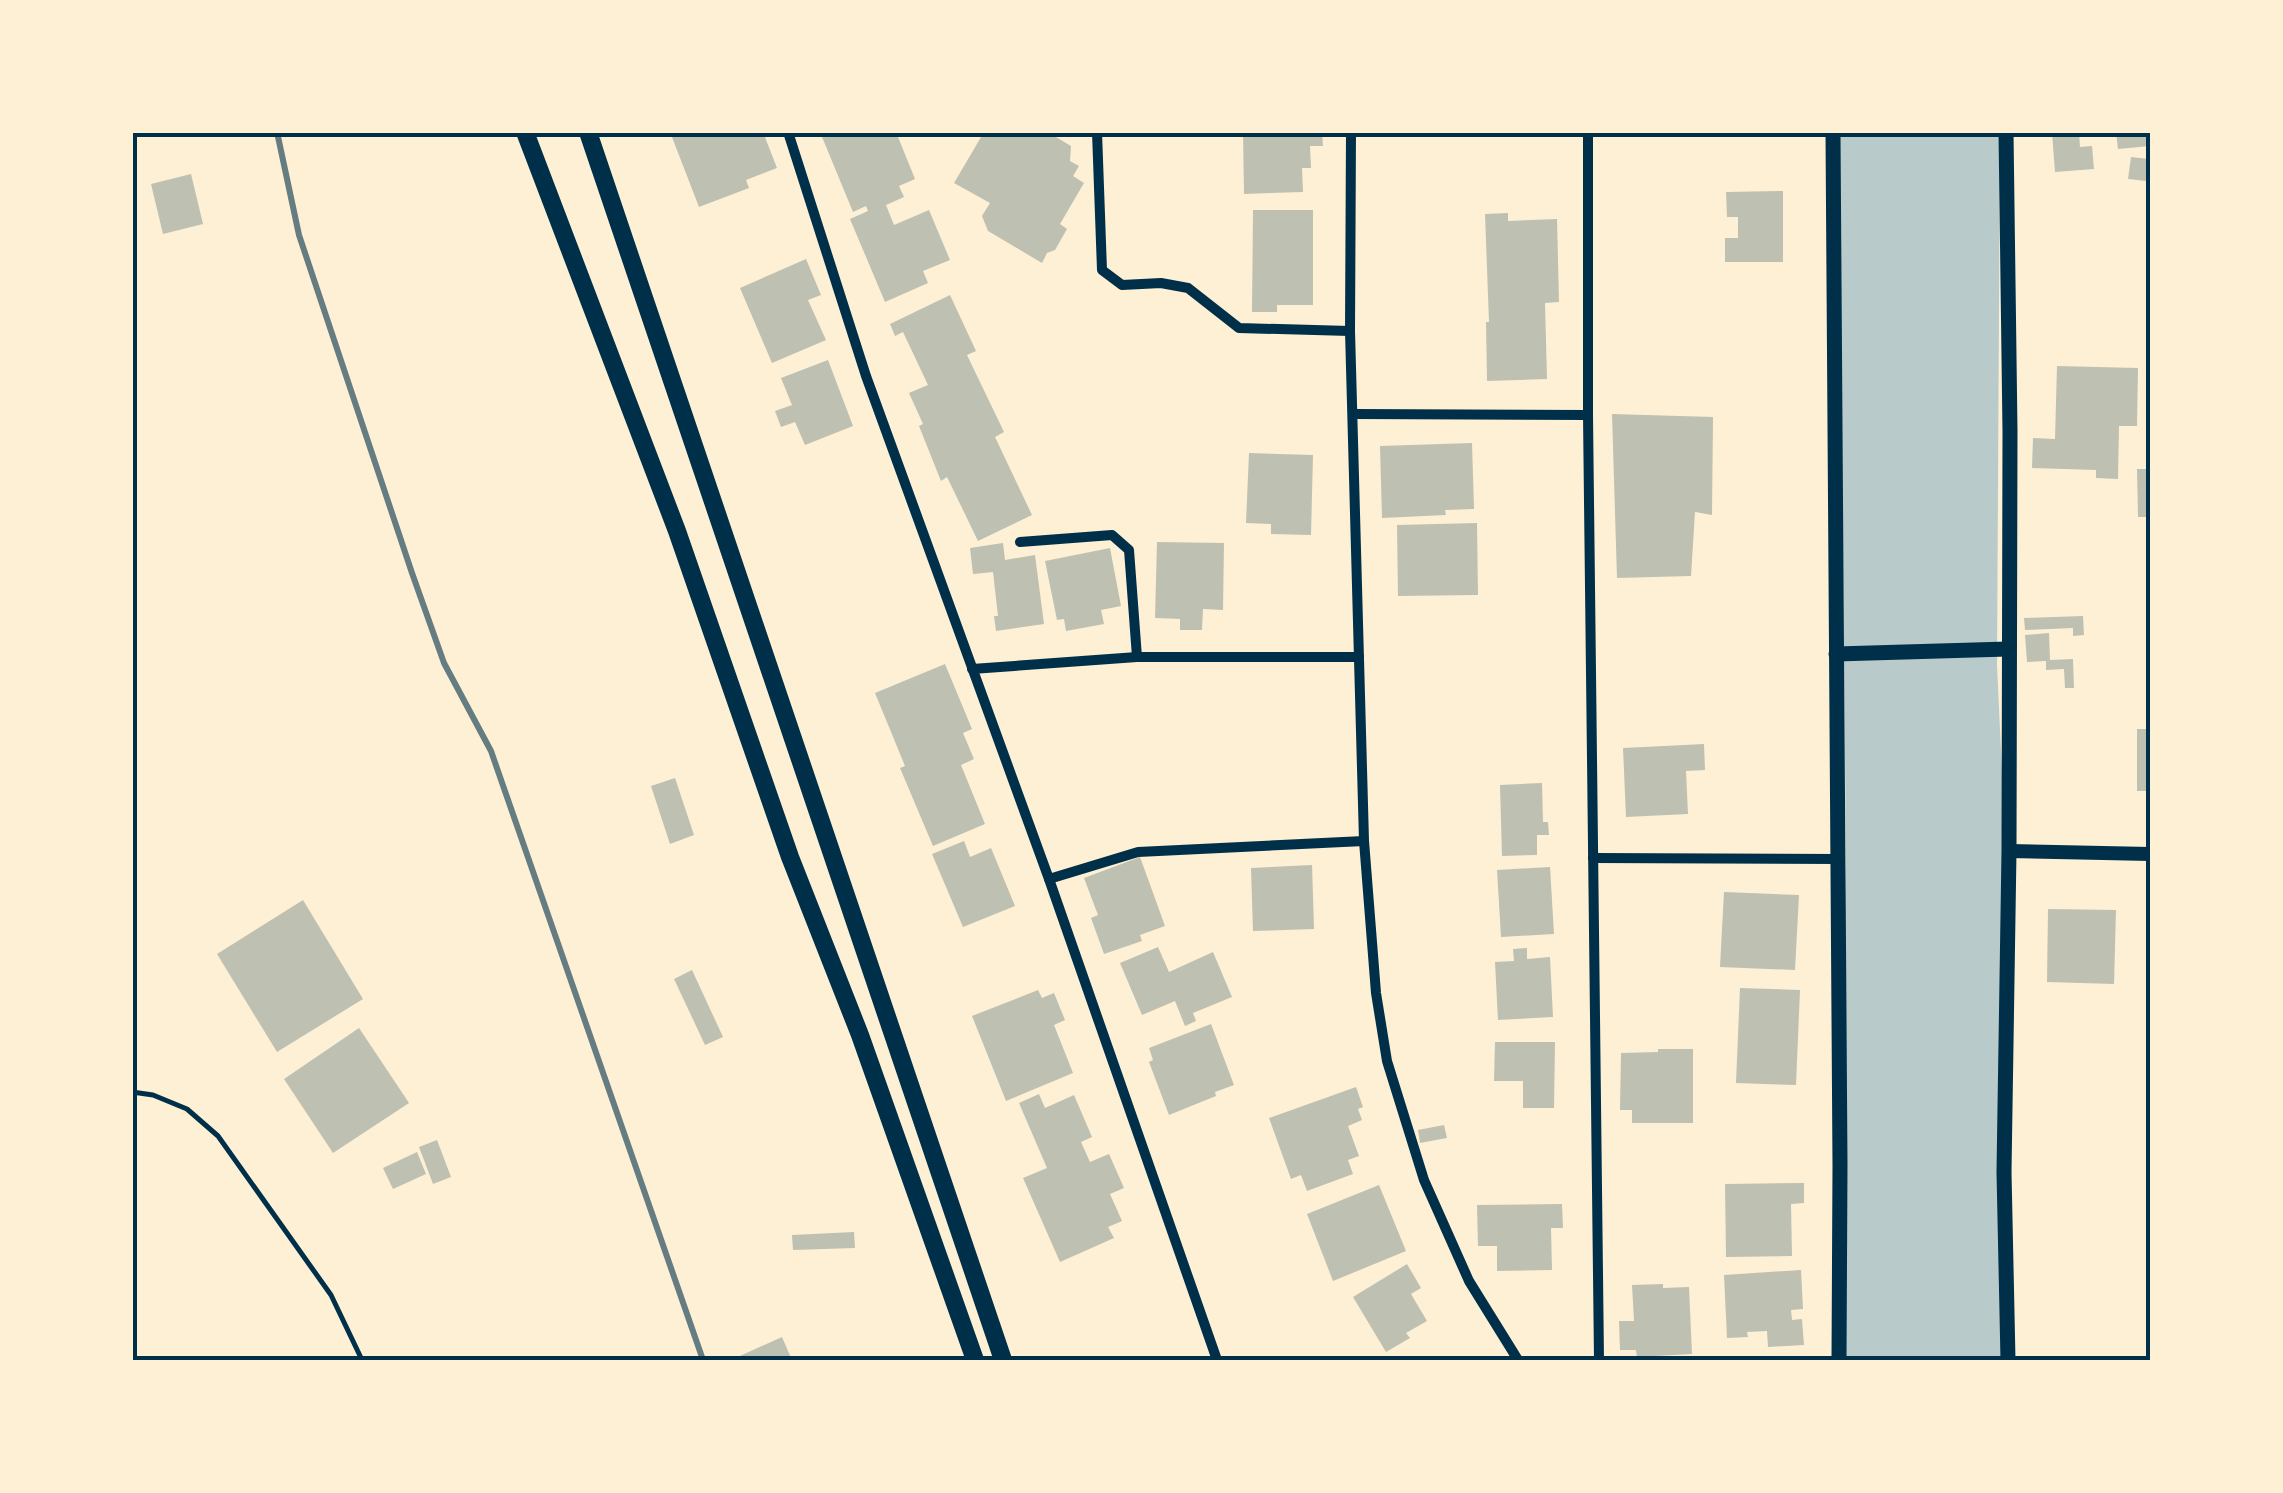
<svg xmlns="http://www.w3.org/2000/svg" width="2283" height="1493" viewBox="0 0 2283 1493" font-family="'Exo 2',sans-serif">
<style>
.green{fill:#b9caca}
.building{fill:#bec0b2}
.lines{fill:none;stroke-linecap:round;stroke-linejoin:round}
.service{stroke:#003049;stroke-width:5}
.minor{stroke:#003049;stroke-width:10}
.tertiary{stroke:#003049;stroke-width:14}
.secondary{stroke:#003049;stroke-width:15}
.primary{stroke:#003049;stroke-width:18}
.rail{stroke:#657d81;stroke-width:6}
.neatline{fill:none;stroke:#003049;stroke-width:4}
</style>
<rect width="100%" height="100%" fill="#fdf0d5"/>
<!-- green -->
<polygon class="green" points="1839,133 2000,133 1997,665 2006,859 2008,1360 1839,1360 1846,861"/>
<!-- building -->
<g class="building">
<polygon points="670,132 763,132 777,168 746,180 749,188 699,207"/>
<polygon points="820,132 896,132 915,179 899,186 904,197 886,205 894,225 929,210 950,260 923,271 928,283 885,302 850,219 868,211 866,206 853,212"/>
<polygon points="984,132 1059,132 1056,137 1071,146 1070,161 1079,166 1073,176 1084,183 1060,224 1067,229 1055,250 1047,253 1042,263 988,231 982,216 990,203 954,183"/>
<polygon points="1243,132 1322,132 1323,146 1310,146 1311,168 1302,168 1303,192 1244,194"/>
<polygon points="2052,132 2079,132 2080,147 2092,146 2094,169 2055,172"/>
<polygon points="2116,132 2150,132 2150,146 2118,149"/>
<polygon points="2131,157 2148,159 2146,181 2128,179"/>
<polygon points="191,174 203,224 163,234 151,184"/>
<polygon points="1783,191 1783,262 1725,262 1725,238 1738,238 1738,217 1727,217 1726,192"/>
<polygon points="1253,210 1313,210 1313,305 1277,305 1277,312 1252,312"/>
<polygon points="1508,213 1508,221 1557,219 1559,302 1545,303 1547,379 1487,381 1486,322 1489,322 1485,214"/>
<polygon points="806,259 821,295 808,300 826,340 772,363 740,288"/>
<polygon points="950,295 976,351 967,355 1004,432 995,437 1032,515 978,541 947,477 941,481 919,426 923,424 909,393 928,385 903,332 895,336 890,324"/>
<polygon points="828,360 853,426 805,445 795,422 781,427 775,411 792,405 781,378"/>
<polygon points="2057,366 2138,368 2137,426 2119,426 2118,479 2096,478 2096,470 2032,468 2033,438 2055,439"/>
<polygon points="1612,414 1713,417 1712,515 1695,512 1691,576 1617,578"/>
<polygon points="1472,443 1474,509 1445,510 1446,515 1382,518 1380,446"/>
<polygon points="1249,453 1313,455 1311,535 1271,534 1271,524 1246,523"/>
<polygon points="2137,469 2150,469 2150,517 2138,517"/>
<polygon points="1477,523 1478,595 1398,596 1397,525"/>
<polygon points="1157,542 1224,543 1223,610 1203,609 1202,630 1180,630 1180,619 1155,618"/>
<polygon points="1003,543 1005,560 1035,555 1044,624 996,631 994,616 998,616 993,572 973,574 970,548"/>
<polygon points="1110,548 1121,606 1101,610 1104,624 1066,631 1064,619 1057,620 1045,561"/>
<polygon points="2083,616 2084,635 2073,636 2073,628 2025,630 2024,618"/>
<polygon points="2049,633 2050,660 2073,659 2074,688 2065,688 2064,669 2046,670 2046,661 2027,662 2025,635"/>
<polygon points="945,664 972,729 963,733 974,759 961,765 985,824 933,846 900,768 905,766 875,693"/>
<rect x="2137" y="729" width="13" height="62"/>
<polygon points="1704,744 1705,770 1686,771 1688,814 1626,817 1623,748"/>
<polygon points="675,778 694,835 670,844 651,786"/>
<polygon points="1542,783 1543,822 1548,822 1549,835 1537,835 1537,855 1502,856 1500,785"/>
<polygon points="964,841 970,857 991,848 1015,906 963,927 932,854"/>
<polygon points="1140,857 1165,926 1140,935 1142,941 1104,954 1091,918 1098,915 1084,878"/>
<polygon points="1312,865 1314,929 1253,931 1251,868"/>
<polygon points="1550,867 1554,934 1501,937 1497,870"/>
<polygon points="1724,892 1799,895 1795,970 1720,967"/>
<polygon points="303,900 363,999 277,1052 217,954"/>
<polygon points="2048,909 2116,910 2114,984 2047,982"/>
<polygon points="1158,947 1169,972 1213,952 1232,997 1193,1013 1196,1021 1185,1026 1175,1001 1142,1015 1120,963"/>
<polygon points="1527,948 1527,959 1550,957 1553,1017 1498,1020 1495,962 1514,961 1513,949"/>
<polygon points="692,970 723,1037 705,1045 674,979"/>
<polygon points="1740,988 1800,990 1796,1085 1736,1083"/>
<polygon points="1038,990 1042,998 1054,993 1065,1020 1054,1025 1073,1073 1006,1101 972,1016"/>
<polygon points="1211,1024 1234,1085 1215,1092 1216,1096 1169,1115 1149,1062 1153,1060 1149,1048"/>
<polygon points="359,1028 409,1103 333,1153 284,1079"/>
<polygon points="1495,1042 1555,1042 1554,1108 1523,1108 1523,1081 1494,1081"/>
<polygon points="1658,1049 1693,1049 1693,1123 1632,1123 1632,1110 1620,1110 1621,1053 1658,1052"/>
<polygon points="1356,1087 1363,1107 1358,1109 1362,1120 1348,1126 1359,1156 1348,1160 1353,1174 1307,1191 1301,1175 1291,1179 1269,1118"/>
<polygon points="1039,1094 1045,1108 1074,1095 1092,1137 1081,1142 1090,1162 1109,1154 1124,1188 1110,1194 1122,1221 1108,1227 1114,1238 1060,1262 1023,1178 1047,1168 1019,1103"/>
<polygon points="1444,1125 1447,1138 1420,1143 1418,1130"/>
<polygon points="437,1140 451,1177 433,1184 419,1147"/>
<polygon points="417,1152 426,1174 393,1189 383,1168"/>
<polygon points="1804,1183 1804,1203 1791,1204 1792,1256 1726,1257 1725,1184"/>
<polygon points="1379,1185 1406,1251 1333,1281 1307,1214"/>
<polygon points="1562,1204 1563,1228 1551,1228 1552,1270 1497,1271 1497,1246 1478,1246 1477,1205"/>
<polygon points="854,1232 855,1248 793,1250 792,1235"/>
<polygon points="1407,1264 1421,1288 1411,1294 1427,1321 1406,1333 1410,1338 1386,1352 1353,1297"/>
<polygon points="1801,1270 1803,1309 1791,1310 1792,1320 1802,1319 1804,1345 1768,1347 1767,1331 1747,1332 1748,1337 1727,1338 1724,1275"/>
<polygon points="1663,1284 1663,1288 1689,1287 1692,1354 1637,1357 1636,1350 1620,1350 1619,1321 1634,1321 1632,1285"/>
<polygon points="782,1337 792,1360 731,1360"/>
</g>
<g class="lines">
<!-- service -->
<polyline class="service" points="132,1092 153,1095 187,1109 218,1136 331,1295 362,1360"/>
<!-- minor -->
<g class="minor">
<polyline points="788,132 866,376 1049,879 1217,1360"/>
<polyline points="1097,132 1102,270 1122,285 1161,283 1188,288 1239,328 1350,331"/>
<polyline points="1351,132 1350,331 1364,841 1376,993 1387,1061 1424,1180 1469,1281 1518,1360"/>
<polyline points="1588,132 1588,415 1599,1360"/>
<polyline points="1354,414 1588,415"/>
<polyline points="1020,542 1112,535 1129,550 1137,657"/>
<polyline points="972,669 1137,657 1359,657"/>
<polyline points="1593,858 1838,859"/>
<polyline points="1049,879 1138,852 1364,841"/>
</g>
<!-- tertiary -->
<polyline class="tertiary" points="2009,851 2150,854"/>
<!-- secondary -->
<g class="secondary">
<polyline points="1833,132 1840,1165 1839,1360"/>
<polyline points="2006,132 2010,431 2009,851 2004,1172 2008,1360"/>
<polyline points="1836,654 2008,649"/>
</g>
<!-- primary -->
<g class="primary">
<polyline points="525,132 677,531 790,857 860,1035 975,1360"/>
<polyline points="588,132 1003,1360"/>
</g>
<!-- rail -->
<polyline class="rail" points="277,132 299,235 412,573 444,663 491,751 703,1360"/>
</g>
<!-- border -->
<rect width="2283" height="1493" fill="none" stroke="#fdf0d5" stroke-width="270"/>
<rect x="135" y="135" width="2013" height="1223" class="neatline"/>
</svg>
